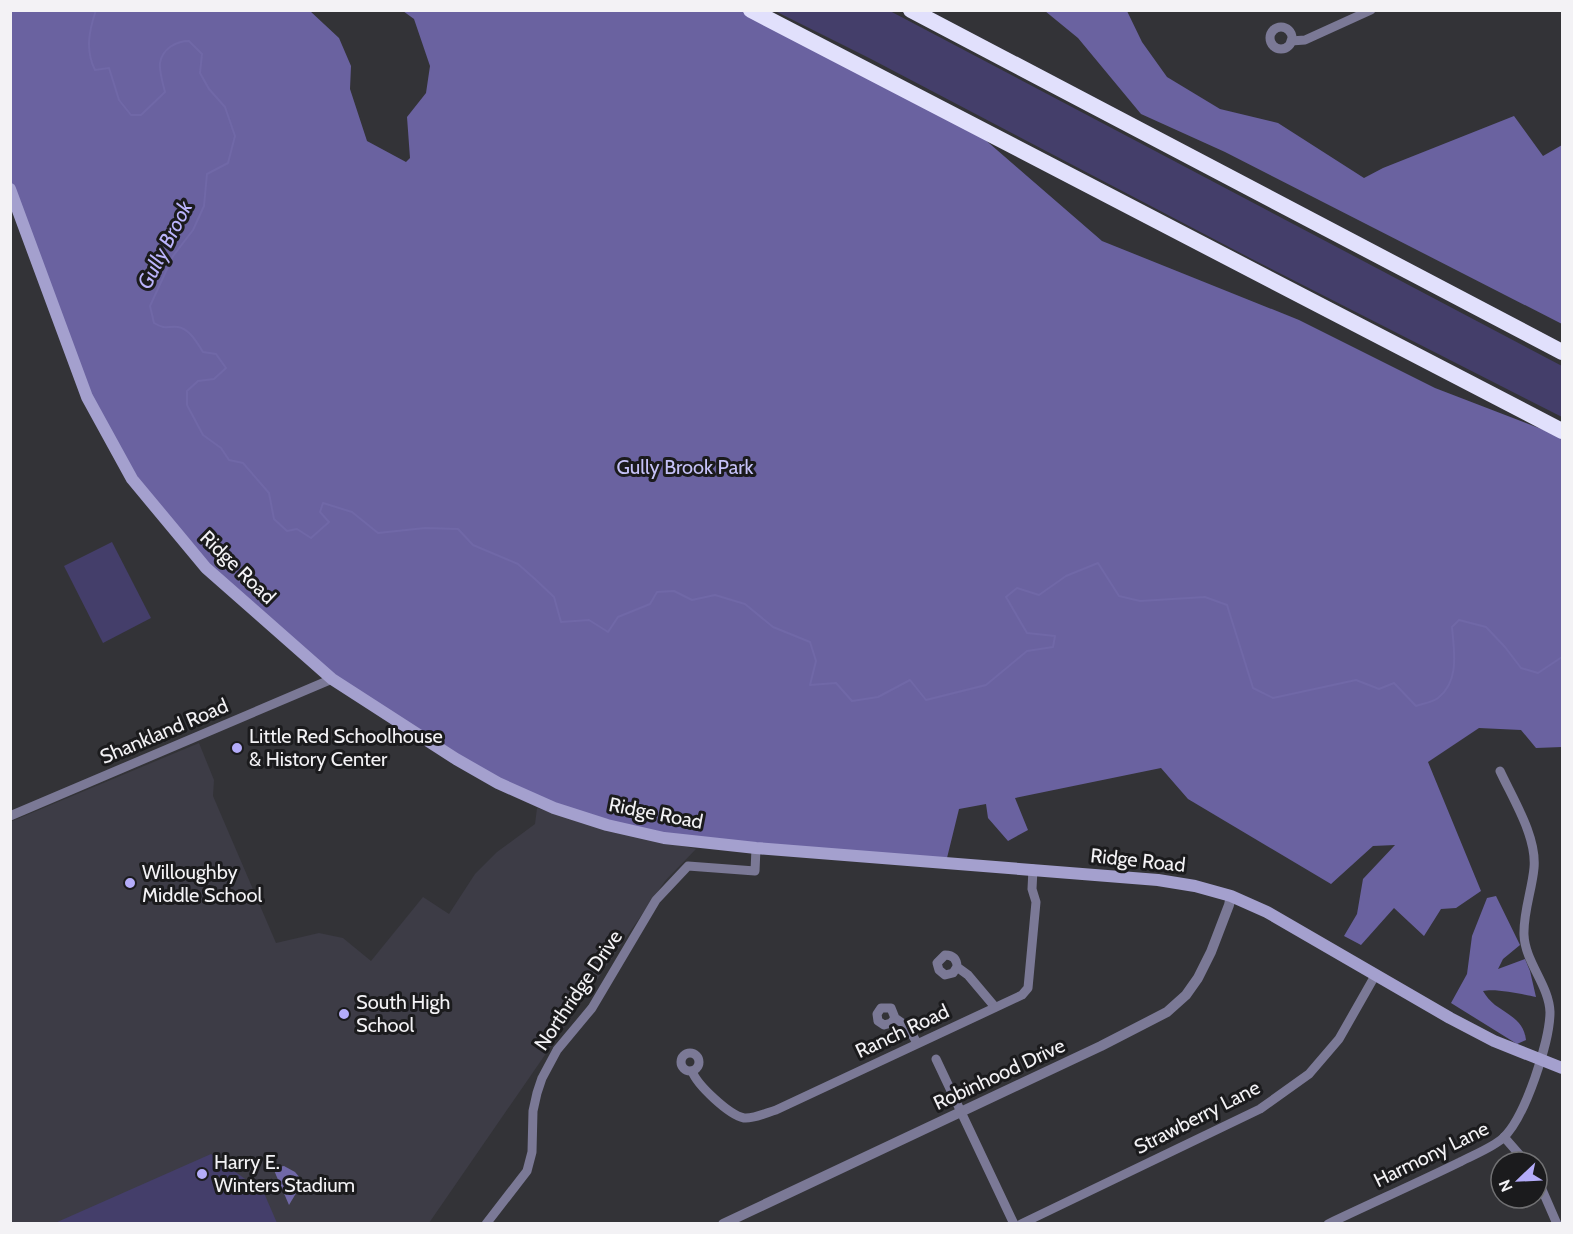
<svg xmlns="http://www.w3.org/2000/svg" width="1573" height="1234" viewBox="0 0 1573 1234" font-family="Cabin,sans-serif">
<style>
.built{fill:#3d3c46}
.green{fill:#443e6a}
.forest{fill:#6a62a0}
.water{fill:#7068a7}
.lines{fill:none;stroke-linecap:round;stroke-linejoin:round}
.stream{stroke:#7068a7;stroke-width:2}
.minor{stroke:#7b7996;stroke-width:9}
.tertiary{stroke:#7b7996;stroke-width:10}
.secondary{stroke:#a4a0ce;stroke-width:12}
.motorway{stroke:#e1e0fc;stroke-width:16}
.poi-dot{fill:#b4acf9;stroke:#1b1b1d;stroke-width:2}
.labels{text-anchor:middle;stroke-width:6;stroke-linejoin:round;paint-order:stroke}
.park-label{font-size:20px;fill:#c6c2f8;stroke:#1b1b1d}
.street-label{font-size:20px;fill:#f3f2f5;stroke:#1b1b1d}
.poi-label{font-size:20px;fill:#f3f2f5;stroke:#1b1b1d;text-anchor:start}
.water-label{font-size:21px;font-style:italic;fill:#bbb4fc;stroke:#1b1b1d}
</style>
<rect width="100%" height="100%" fill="#333337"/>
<!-- built -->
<polygon class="built" points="199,743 214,780 213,796 276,943 319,933 343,938 371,961 423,897 449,914 475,874 497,852 535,824 537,808 596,827 696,849 665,881 429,1223 11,1224 10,822"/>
<!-- green -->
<g class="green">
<polygon points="775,11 890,11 1562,366 1562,417 1250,258 871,59"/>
<polygon points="112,542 151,618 103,643 64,566"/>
<polygon points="211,1154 264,1193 277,1223 55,1223"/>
</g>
<!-- forest -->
<g class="forest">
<polygon points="11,11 310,11 339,38 351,66 350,89 367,141 406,162 410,158 407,117 426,93 430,66 414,19 403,11 751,11 959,117 1102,241 1299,320 1435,388 1562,437 1562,747 1536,748 1521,730 1479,728 1428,762 1481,891 1456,908 1441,909 1424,936 1394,908 1361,945 1344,936 1357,914 1363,879 1395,845 1373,846 1331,884 1188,799 1161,768 1015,798 1028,830 1008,841 988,818 986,804 959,809 946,862 642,833 498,783 332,679 206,568 132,479 87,397 11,189"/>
<polygon points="1045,11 1127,11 1142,42 1167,77 1220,109 1278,123 1364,178 1383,168 1514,116 1543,156 1562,145 1562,324 1225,152 1141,114 1078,38"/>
<path d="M1496,896L1520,945L1503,959L1498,969L1525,959L1530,971L1536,997C1522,994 1495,988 1483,991C1486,996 1490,1001 1495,1005C1509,1015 1524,1021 1526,1040L1517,1044L1451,1003L1467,974L1472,936L1487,898Z"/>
</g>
<!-- water -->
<polygon class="water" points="284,1166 295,1172 301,1179 298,1190 289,1205 273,1168"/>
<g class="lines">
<!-- stream -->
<path class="stream" d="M96,10C89,31 85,50 95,70L109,68L119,100L131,115H141L165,92C163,84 159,71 160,63C162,49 176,41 189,41L202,54L200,73L209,89L225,107L235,136L228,163L207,174L204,206L193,230L173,256L150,306L154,323C166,330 167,326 178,327C190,329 197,343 203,352L216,354L226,368L214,379L198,381L187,391V405L203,435L221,448L229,460L243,463L269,493L274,519L287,531L297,529L311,538L329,522L320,512L323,503L352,512L378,533L425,528L458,529L473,545L518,564L536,580L554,597L561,622L589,620L608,632L618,617L650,604L657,592L674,591L692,600L715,595L745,604L773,627L810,642L816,661L810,685L836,683L852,701L878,697L910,680L926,700L986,685L1027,651L1053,647L1055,636L1027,633L1006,597L1017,588L1039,595L1066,576L1098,563L1119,596L1140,601L1205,597L1227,605L1253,688L1273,698L1356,680L1379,689L1394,683L1416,706C1422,704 1433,702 1438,698C1460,681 1454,651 1452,627L1459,620L1486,627L1505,647L1521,668L1538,673L1562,657"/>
<!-- minor -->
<g class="minor">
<circle cx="1281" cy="38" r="11"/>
<polyline points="1291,41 1305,40 1371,10"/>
<polyline points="10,816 332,679"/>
<path d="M957,967L953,973L945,975L939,970L937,963L945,955C953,955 957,959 957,967L968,975L995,1007"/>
<polyline points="895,1018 891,1023 884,1025 878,1021 877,1014 881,1008 891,1008 895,1018 908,1027 917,1043"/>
<circle cx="690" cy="1062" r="9"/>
<polyline points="936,1059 1014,1224"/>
<path d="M692,1071C697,1085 729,1115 744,1118C754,1119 766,1113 776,1110L1022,995L1028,988L1036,902L1032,889L1033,869"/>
<polyline points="1504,1137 1526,1162"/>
<polyline points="1537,1178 1557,1224"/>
<polyline points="486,1224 527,1171 532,1152 533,1111 537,1093 542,1078 557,1050 592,1008 656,900 688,866 755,871 756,848"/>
<polyline points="1021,1224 1260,1109 1309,1074 1339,1039 1376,974"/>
<path d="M1328,1224C1372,1203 1417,1183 1460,1162C1473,1155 1492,1148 1503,1138C1525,1118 1550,1041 1550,1012C1549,985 1525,962 1524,935C1523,913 1532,890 1534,868C1537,837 1513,799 1500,771"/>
</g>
<!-- tertiary -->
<polyline class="tertiary" points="723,1224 1101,1046 1167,1012 1186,995 1198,978 1211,952 1229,905 1231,896"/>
<!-- secondary -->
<polyline class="secondary" points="10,189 87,397 132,479 206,568 332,679 456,759 498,783 554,808 607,825 664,838 756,848 1158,880 1195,886 1231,896 1267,912 1450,1018 1494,1041 1562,1068"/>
<!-- motorway -->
<g class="motorway">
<polyline points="751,10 1562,431"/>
<polyline points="911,10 1562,352"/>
</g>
</g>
<!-- markers -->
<g class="poi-dot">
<circle cx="237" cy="748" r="6"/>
<circle cx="130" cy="883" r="6"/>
<circle cx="344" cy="1014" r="6"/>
<circle cx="202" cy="1174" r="6"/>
</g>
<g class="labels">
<!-- park labels -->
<g class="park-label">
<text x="685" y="474">Gully Brook Park</text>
</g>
<!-- street labels -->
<g class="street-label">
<text transform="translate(238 567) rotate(44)" y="7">Ridge Road</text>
<text transform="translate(164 731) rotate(-23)" y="7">Shankland Road</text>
<text transform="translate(656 813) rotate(11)" y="7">Ridge Road</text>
<text transform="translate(1138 860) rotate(6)" y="7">Ridge Road</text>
<text transform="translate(578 990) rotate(-56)" y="7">Northridge Drive</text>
<text transform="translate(902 1031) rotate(-25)" y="7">Ranch Road</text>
<text transform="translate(999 1074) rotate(-25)" y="7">Robinhood Drive</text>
<text transform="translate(1197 1117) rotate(-27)" y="7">Strawberry Lane</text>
<text transform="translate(1431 1154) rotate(-26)" y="7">Harmony Lane</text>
</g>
<!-- poi labels -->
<g class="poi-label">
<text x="249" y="743">Little Red Schoolhouse<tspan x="249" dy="23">&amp; History Center</tspan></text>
<text x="142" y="879">Willoughby<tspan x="142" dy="23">Middle School</tspan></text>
<text x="356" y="1009">South High<tspan x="356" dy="23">School</tspan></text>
<text x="214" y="1169">Harry E.<tspan x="214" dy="23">Winters Stadium</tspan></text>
</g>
<!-- water labels -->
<g class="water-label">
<text transform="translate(165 245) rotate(-63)" y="7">Gully Brook</text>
</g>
</g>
<!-- border -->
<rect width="1573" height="1234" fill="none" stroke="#f3f2f5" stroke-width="24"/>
<!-- north arrow -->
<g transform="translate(1519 1180) rotate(247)"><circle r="28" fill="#1b1b1d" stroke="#717173" stroke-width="1.5"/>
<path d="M0-4.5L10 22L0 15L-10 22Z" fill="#b4acf9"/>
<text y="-9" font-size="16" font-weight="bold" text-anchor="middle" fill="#f3f2f5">N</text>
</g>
</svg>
